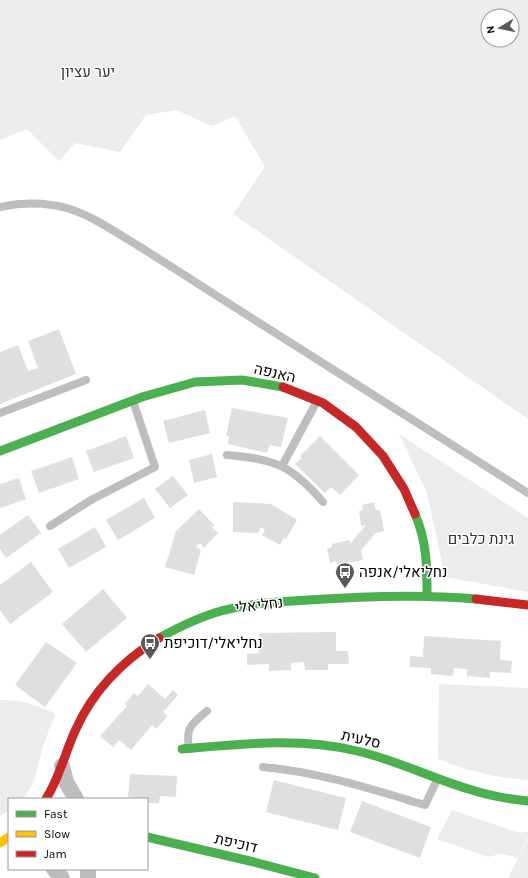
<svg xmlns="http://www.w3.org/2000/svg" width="528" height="878" viewBox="0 0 528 878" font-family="Karla,Heebo,sans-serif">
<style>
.green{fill:#ececec;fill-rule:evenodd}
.building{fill:#dfdfdf}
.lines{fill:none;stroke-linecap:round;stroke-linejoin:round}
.lane{stroke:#bebebe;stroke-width:8}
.street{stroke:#bebebe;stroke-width:16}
.fast{stroke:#4caf50;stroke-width:9}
.slow{stroke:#ffc107;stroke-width:9}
.jam{stroke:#c62828;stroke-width:9}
.labels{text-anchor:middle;stroke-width:3;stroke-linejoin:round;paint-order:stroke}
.park-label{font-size:15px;fill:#333;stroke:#fff}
.street-label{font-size:15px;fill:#000;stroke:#fff}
.poi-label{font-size:15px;fill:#000;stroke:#fff;text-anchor:start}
</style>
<rect width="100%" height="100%" fill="#fff"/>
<!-- green -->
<g class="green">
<path d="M0,0H528V419L233,214L265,167L235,116L212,126L176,110L146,115L120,152L75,143L59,161L27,129L0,140ZM488,16H512V40H488Z"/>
<polygon points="399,434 528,518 528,592 445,577 427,493"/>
<path d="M439,684L528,688V780C497,778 467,771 438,759Z"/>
<path d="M0,700C20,699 38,705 56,714C51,725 47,735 43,746C38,765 36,784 23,799H9V811L0,816Z"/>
<polygon points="452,810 517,832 528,832 528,837 517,859 512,856 500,854 488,857 437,839"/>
<polygon points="528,839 528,878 508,878"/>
</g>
<!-- building -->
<g class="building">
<polygon points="59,329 76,374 0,404 0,352 18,345 28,371 38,368 28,341"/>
<polygon points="232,408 288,418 281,447 270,445 267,453 228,444 229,436 226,436"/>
<polygon points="205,410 210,433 169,443 163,421"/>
<polygon points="126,436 134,458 94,472 86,451"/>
<polygon points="320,436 359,475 340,495 331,487 325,493 295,464 302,458 300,456"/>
<polygon points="212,454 217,477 194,483 189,460"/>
<polygon points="72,457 79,479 39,493 31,471"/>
<polygon points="173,476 188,495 170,508 155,489"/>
<polygon points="19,478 26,499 0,508 0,484"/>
<polygon points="144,498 155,518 118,540 106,520"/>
<polygon points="233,502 271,504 297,520 286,539 284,538 280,545 262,535 265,530 261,527 258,533 233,532"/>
<polygon points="374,502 376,510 380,510 384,531 376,533 361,550 363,560 337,565 336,561 330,563 327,549 332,547 332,544 350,540 350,544 366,525 361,526 359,511 363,510 362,505"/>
<polygon points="199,509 214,525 212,527 218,533 204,548 200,543 196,546 201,551 194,575 165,567 176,531"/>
<polygon points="28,515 41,533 6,558 0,549 0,535"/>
<polygon points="95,527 106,547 69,568 58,549"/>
<polygon points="31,562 53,592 10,624 0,610 0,585"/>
<polygon points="103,589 127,618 86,652 62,624"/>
<polygon points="336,632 336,651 348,651 349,664 328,664 328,670 305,670 304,662 291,663 291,670 269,671 269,664 247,665 247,654 259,653 259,633"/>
<polygon points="424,636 501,641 500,660 512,661 511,673 490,672 490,678 467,676 467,669 454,668 453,676 431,674 431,668 410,667 410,656 423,657"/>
<polygon points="46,642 77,663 45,707 15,685"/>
<polygon points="148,684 165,699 173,690 178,695 163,712 168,716 156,729 152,725 131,750 119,740 113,747 100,736 127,706 125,704 134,693 138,696"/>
<polygon points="130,774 177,776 176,797 160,796 159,803 147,803 147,799 128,797"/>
<polygon points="274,780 346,798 338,830 266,812"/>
<polygon points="362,801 431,827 420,858 350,832"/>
</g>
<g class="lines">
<!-- lane -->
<g class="lane">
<path d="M0,207C24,202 46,202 70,209C94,217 115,232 137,245C164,262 191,279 217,296C321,361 424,428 528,493"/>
<polyline points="0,413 86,380"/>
<path d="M227,455C275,459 291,465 323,502"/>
<polyline points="282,466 317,401"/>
<polyline points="50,526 91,500 155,467 133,401"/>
<path d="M189,747C185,727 193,723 207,711"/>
<path d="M263,767C319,772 371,789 425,805L437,780"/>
</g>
<!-- street -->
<g class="street">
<polyline points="62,766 66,782 76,799"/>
<polyline points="54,869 62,878"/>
<polyline points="88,869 88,878"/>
</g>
<!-- fast -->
<g class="fast">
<polyline points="0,451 142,397 195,382 242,380 283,387"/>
<path d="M415,514C427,542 427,566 427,596"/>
<path d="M159,638C179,627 199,617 221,611C249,603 279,602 308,600C364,596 420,594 476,599"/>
<path d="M182,749C240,744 300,737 357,751C397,760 433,779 472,790C490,796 509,799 528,801"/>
<polyline points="147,837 254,862 315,878"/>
</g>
<!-- slow -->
<polyline class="slow" points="0,843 9,837"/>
<!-- jam -->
<g class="jam">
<polyline points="283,387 323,403 356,427 383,456 404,489 415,514"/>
<polyline points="476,599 528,605"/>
<path d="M46,799C60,777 65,752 76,729C93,691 124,660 159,638"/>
</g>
</g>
<!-- icons -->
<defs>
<symbol id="bus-pin" viewBox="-11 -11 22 30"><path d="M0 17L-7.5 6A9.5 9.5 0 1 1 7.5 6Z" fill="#595959" stroke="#fff"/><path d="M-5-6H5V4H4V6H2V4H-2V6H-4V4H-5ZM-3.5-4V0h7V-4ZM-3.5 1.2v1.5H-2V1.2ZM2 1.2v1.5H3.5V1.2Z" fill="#fff"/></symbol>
</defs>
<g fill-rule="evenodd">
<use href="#bus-pin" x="334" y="561" width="22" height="30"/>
<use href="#bus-pin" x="139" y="632" width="22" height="30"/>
</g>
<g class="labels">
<!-- park labels -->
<g class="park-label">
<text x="88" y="77">יער עציון</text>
<text x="481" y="544">גינת כלבים</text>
</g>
<!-- street labels -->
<g class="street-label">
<text transform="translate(275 373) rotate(13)" y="5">האנפה</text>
<text transform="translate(259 605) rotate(-7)" y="5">נחליאלי</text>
<text transform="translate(361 739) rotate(13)" y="5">סלעית</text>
<text transform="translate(236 843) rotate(13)" y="5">דוכיפת</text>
</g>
<!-- poi labels -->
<g class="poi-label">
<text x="359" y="577">נחליאלי/אנפה</text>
<text x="164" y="648">נחליאלי/דוכיפת</text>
</g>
</g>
<!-- legend -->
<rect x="8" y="798" width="140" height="72" fill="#ffffff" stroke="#999999"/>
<rect x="16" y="811" width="20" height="6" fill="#4caf50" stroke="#999999"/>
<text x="44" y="818" font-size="12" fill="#000000">Fast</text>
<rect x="16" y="831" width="20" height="6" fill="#ffc107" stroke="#999999"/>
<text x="44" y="838" font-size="12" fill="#000000">Slow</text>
<rect x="16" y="851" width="20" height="6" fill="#c62828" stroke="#999999"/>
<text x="44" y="858" font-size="12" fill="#000000">Jam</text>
<!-- north arrow -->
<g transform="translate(500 28) rotate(260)"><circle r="19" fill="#ffffff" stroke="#999999"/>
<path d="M0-3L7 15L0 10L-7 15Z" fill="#595959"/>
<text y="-6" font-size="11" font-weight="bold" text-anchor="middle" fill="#000000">N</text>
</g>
</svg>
